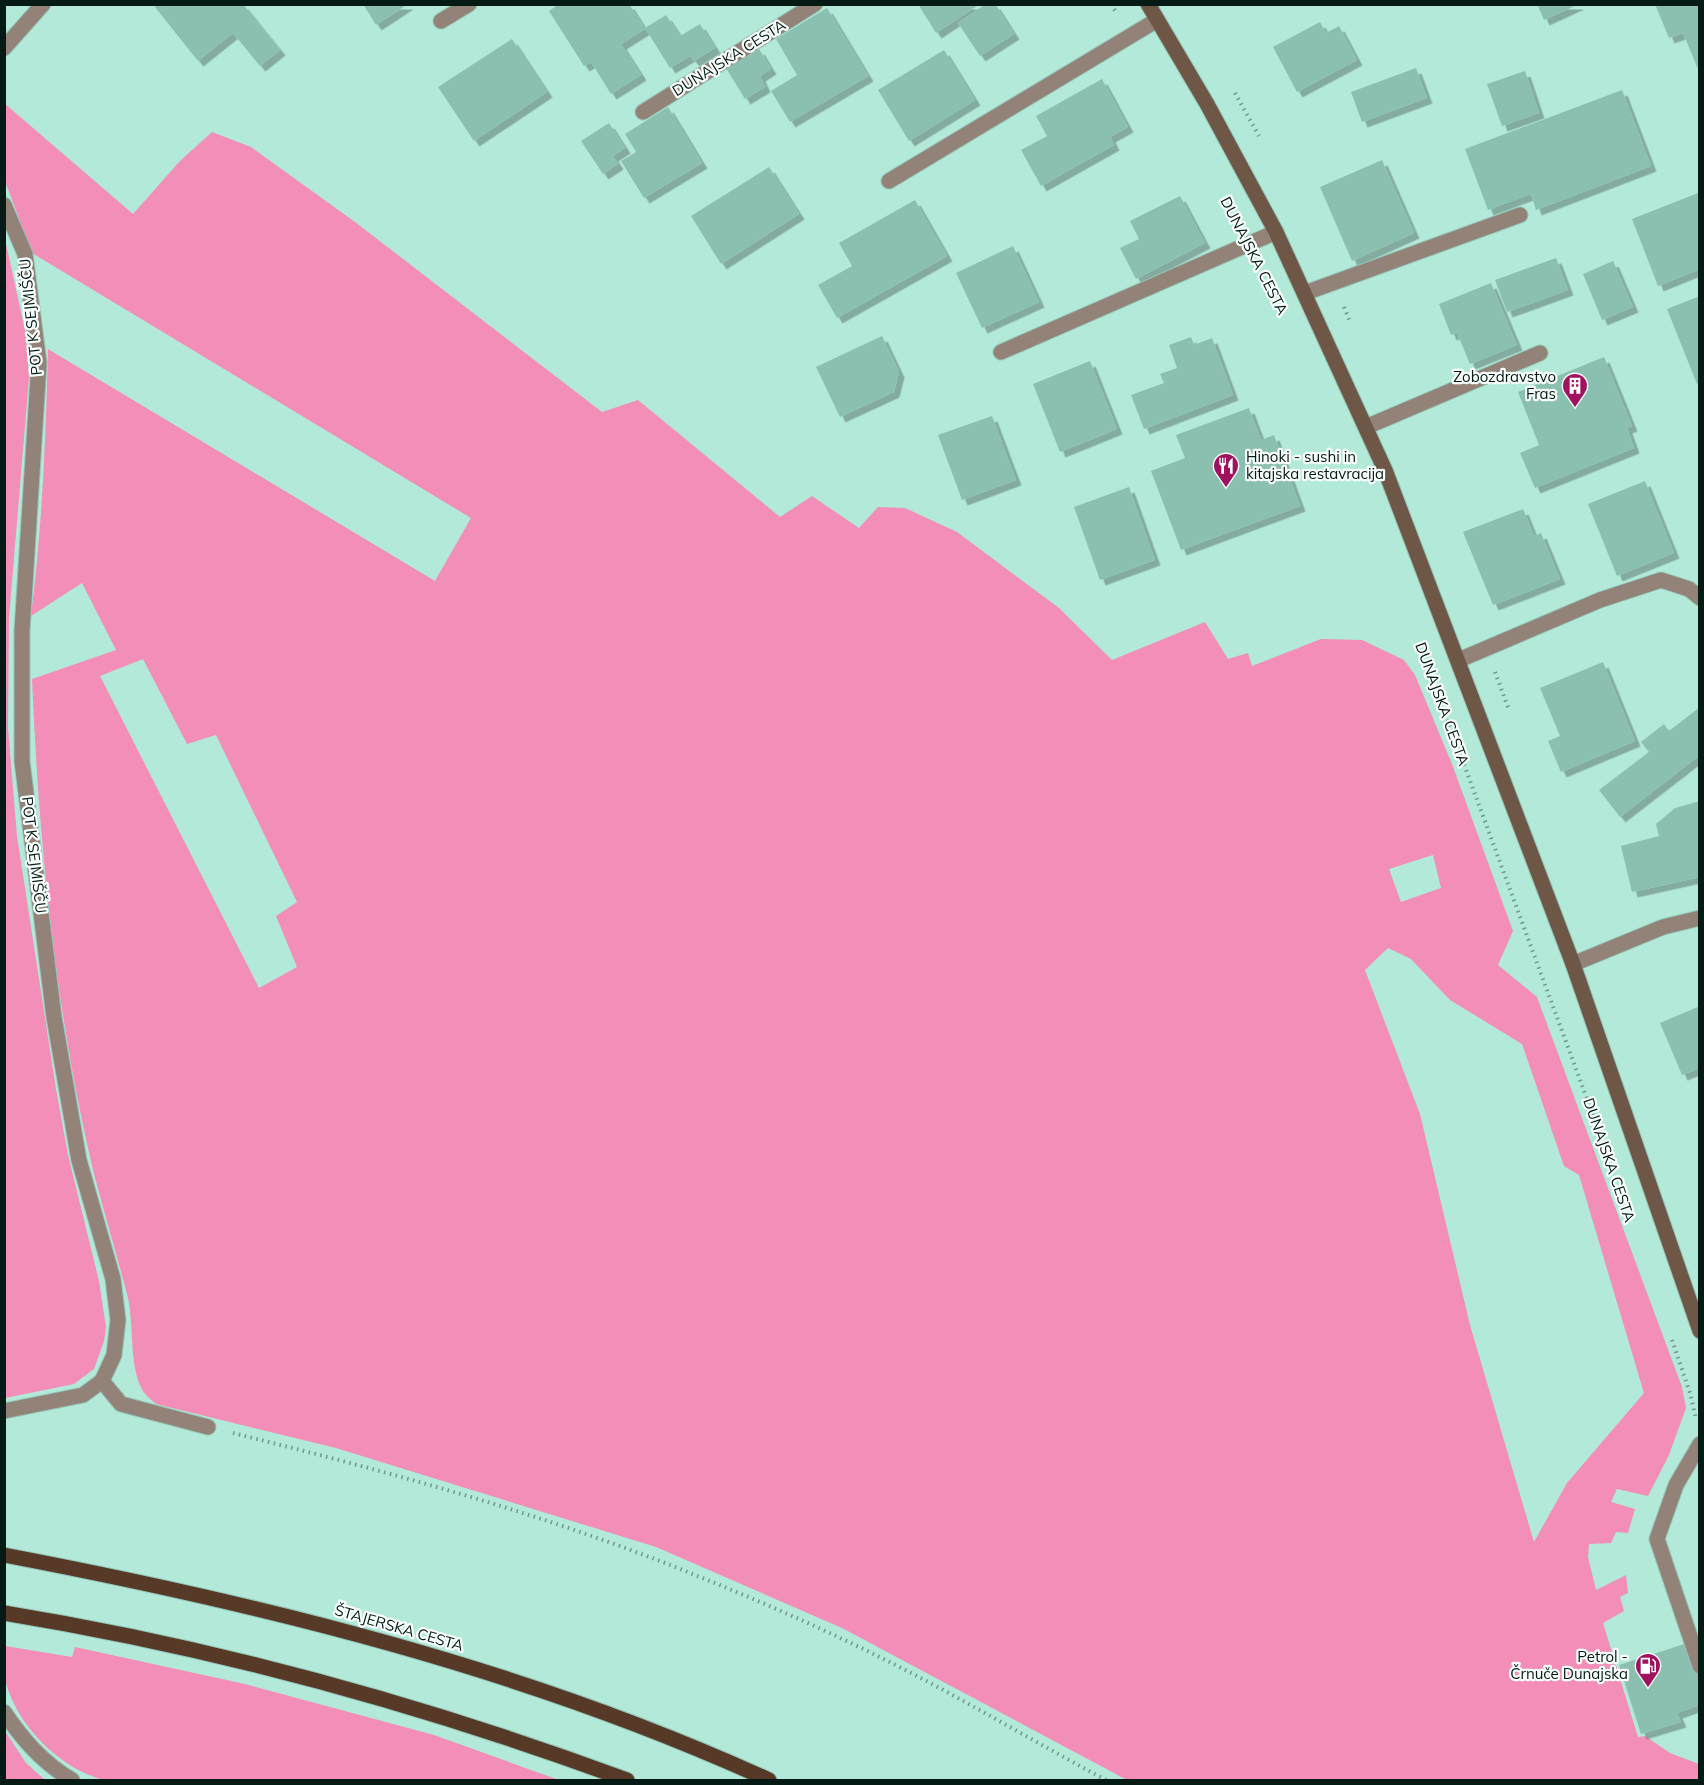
<svg xmlns="http://www.w3.org/2000/svg" width="1704" height="1785" viewBox="0 0 1704 1785" font-family="Mulish,sans-serif">
<style>
.green{fill:#f28eb7;fill-rule:evenodd}
.building{fill:#8bc0b0;filter:url(#shadow)}
.lines{fill:none;stroke-linecap:round;stroke-linejoin:round}
.lane-casing{stroke:#94c4b6;stroke-width:17}
.street-casing{stroke:#94c4b6;stroke-width:17}
.secondary-casing{stroke:#94c4b6;stroke-width:17}
.primary-casing{stroke:#94c4b6;stroke-width:17}
.path{stroke:#6f988c;stroke-width:4;stroke-dasharray:1.5 4.5;stroke-linecap:butt}
.lane{stroke:#938277;stroke-width:15}
.street{stroke:#938277;stroke-width:15}
.secondary{stroke:#6f5747;stroke-width:15}
.primary{stroke:#563926;stroke-width:15}
.labels{text-anchor:middle;stroke-width:4.5;stroke-linejoin:round;paint-order:stroke}
.street-label{font-size:15px;fill:#051a14;stroke:#f8fefc}
.poi-label{font-size:15px;fill:#051a14;stroke:#f8fefc;text-anchor:end}
</style>
<defs>
<filter id="shadow"><feDropShadow dx="5.5" dy="5.5" stdDeviation="0" flood-color="#0004"/></filter>
</defs>
<rect width="100%" height="100%" fill="#b3e9d9"/>
<!-- green -->
<g class="green">
<path d="M4,103L133,214L180,161L212,132L251,147L355,222L602,412L638,400L780,517L812,496L859,528L878,507L905,508L957,532L1059,608L1112,660L1205,622L1228,659L1248,653L1252,666L1321,639L1362,640L1404,660L1415,675L1452,764L1513,931L1498,965L1537,997L1682,1387L1686,1408L1669,1455L1648,1496L1617,1489L1611,1502L1635,1509L1628,1533L1616,1532L1611,1543L1589,1544L1588,1557L1596,1590L1626,1575L1628,1593L1620,1597L1624,1611L1603,1623L1638,1737L1645,1736L1670,1753L1699,1764V1780H1127L842,1628L656,1547L336,1448L156,1404C152,1400 146,1396 143,1391C129,1369 134,1324 128,1298C117,1255 104,1213 93,1170C55,1009 39,844 32,679L116,650L82,583L31,616C42,527 46,439 48,349L435,581L471,518L32,253L5,181ZM143,659L187,744L216,735L297,902L276,916L297,967L259,988L100,676ZM1433,855L1441,888L1401,902L1389,869ZM1388,948L1411,959L1450,1000L1522,1044L1564,1166L1579,1175L1644,1393L1567,1483L1534,1542L1470,1325L1420,1114L1365,970Z"/>
<polygon points="5,239 26,335 29,378 9,618 8,728 17,836 56,1089 68,1155 99,1281 106,1327 104,1341 94,1369 74,1384 5,1398"/>
<path d="M5,1646L72,1657L75,1647L245,1684L434,1735L559,1780H104C60,1769 15,1724 5,1679C2,1669 4,1656 5,1646Z"/>
<polygon points="5,1731 26,1763 45,1780 7,1780 5,1776"/>
</g>
<!-- building -->
<g class="building">
<polygon points="158,4 243,4 280,50 260,66 233,33 198,61 155,7"/>
<polygon points="363,4 408,4 376,25"/>
<polygon points="559,4 629,4 645,29 621,44 641,75 611,94 591,62 584,66 549,11"/>
<polygon points="918,4 980,4 936,33"/>
<polygon points="986,4 995,4 1014,34 980,56 958,23"/>
<polygon points="1537,4 1579,4 1544,20"/>
<polygon points="1655,4 1700,4 1700,74 1683,33 1669,38"/>
<polygon points="827,8 868,76 790,122 771,91 797,75 776,39"/>
<polygon points="666,15 680,36 700,24 715,48 694,61 690,56 670,68 645,28"/>
<polygon points="1320,22 1326,33 1339,26 1357,60 1297,92 1273,47"/>
<polygon points="512,39 547,92 474,141 438,87"/>
<polygon points="759,49 771,69 760,76 765,87 745,99 726,68"/>
<polygon points="944,50 975,100 909,141 878,90"/>
<polygon points="1416,68 1427,98 1362,122 1351,92"/>
<polygon points="1525,71 1539,113 1502,126 1487,84"/>
<polygon points="1102,79 1128,127 1110,137 1114,145 1041,186 1021,150 1047,136 1036,116"/>
<polygon points="1622,90 1651,166 1536,210 1531,194 1488,210 1465,149"/>
<polygon points="668,107 702,163 644,198 621,161 636,152 625,134"/>
<polygon points="609,123 625,148 613,156 618,164 603,174 581,141"/>
<polygon points="1382,160 1414,233 1352,261 1320,187"/>
<polygon points="769,167 799,214 721,264 691,216"/>
<polygon points="1698,193 1700,269 1658,286 1632,219"/>
<polygon points="1180,196 1205,243 1136,279 1120,248 1139,239 1130,221"/>
<polygon points="915,200 947,256 837,318 818,285 852,266 839,243"/>
<polygon points="1013,246 1039,302 982,328 956,273"/>
<polygon points="1556,258 1568,290 1507,312 1495,280"/>
<polygon points="1613,261 1633,307 1602,320 1583,274"/>
<polygon points="1491,283 1517,345 1470,364 1457,333 1451,335 1439,304"/>
<polygon points="1700,296 1700,383 1697,384 1667,309"/>
<polygon points="882,336 899,372 894,392 840,417 816,367"/>
<polygon points="1191,337 1194,345 1212,338 1233,395 1144,429 1131,395 1164,383 1160,374 1177,368 1169,345"/>
<polygon points="1604,357 1632,426 1627,428 1634,448 1535,488 1520,453 1539,445 1518,392"/>
<polygon points="1090,361 1117,429 1060,452 1033,384"/>
<polygon points="1249,408 1261,440 1274,435 1300,506 1181,550 1151,471 1185,458 1176,435"/>
<polygon points="992,416 1016,480 962,500 938,435"/>
<polygon points="1645,481 1674,553 1617,576 1588,504"/>
<polygon points="1129,487 1155,560 1100,580 1074,507"/>
<polygon points="1523,509 1534,536 1541,533 1560,579 1493,605 1463,532"/>
<polygon points="1603,662 1635,741 1561,772 1548,741 1560,736 1540,688"/>
<polygon points="1700,707 1700,755 1620,817 1599,790 1649,752 1641,742 1664,724 1669,731"/>
<polygon points="1700,801 1700,877 1632,892 1621,846 1659,836 1656,824 1675,808"/>
<polygon points="1700,1006 1700,1068 1682,1075 1660,1023"/>
<polygon points="1700,1639 1700,1705 1677,1713 1681,1722 1641,1734 1619,1665"/>
</g>
<g class="lines">
<defs>
<g id="lane">
<polyline points="4,48 43,4"/>
<polyline points="889,181 1157,20"/>
<polyline points="1305,293 1520,215"/>
<polyline points="1001,352 1276,232"/>
<polyline points="1366,427 1540,353"/>
<polyline points="1459,660 1600,600 1661,580 1689,589 1700,598"/>
<polyline points="1700,1444 1676,1485 1657,1539 1700,1666"/>
</g>
<g id="street">
<polyline points="441,21 469,4"/>
<polyline points="643,112 815,4"/>
<polyline points="4,205 25,254 39,363 22,631 22,761 54,1017 79,1160 113,1279 118,1320 114,1355 102,1381"/>
<polyline points="1573,964 1663,927 1700,918"/>
<polyline points="102,1381 121,1404 208,1427"/>
<polyline points="4,1411 83,1395 102,1381"/>
<path d="M4,1712C23,1740 43,1763 72,1780"/>
</g>
<polyline id="secondary" points="1148,4 1207,104 1276,232 1385,470 1573,964 1700,1331"/>
<g id="primary">
<path d="M4,1555C266,1605 526,1669 769,1780"/>
<path d="M4,1613C218,1648 424,1705 627,1780"/>
</g>
</defs>
<!-- lane casing -->
<use href="#lane" class="lane-casing"/>
<!-- street casing -->
<use href="#street" class="street-casing"/>
<!-- secondary casing -->
<use href="#secondary" class="secondary-casing"/>
<!-- primary casing -->
<use href="#primary" class="primary-casing"/>
<!-- path -->
<g class="path">
<polyline points="1111,4 1117,14"/>
<polyline points="1235,93 1259,136"/>
<polyline points="1344,307 1350,322"/>
<polyline points="1495,672 1509,710"/>
<polyline points="1433,680 1594,1118"/>
<polyline points="1672,1340 1690,1393 1696,1419"/>
<path d="M233,1433C389,1472 546,1514 695,1575C770,1605 844,1638 915,1675C980,1709 1042,1746 1106,1780"/>
</g>
<!-- lane -->
<use href="#lane" class="lane"/>
<!-- street -->
<use href="#street" class="street"/>
<!-- secondary -->
<use href="#secondary" class="secondary"/>
<!-- primary -->
<use href="#primary" class="primary"/>
</g>
<!-- icons -->
<defs>
<symbol id="building-pin" viewBox="-11 -11 22 30"><path d="M0 17L-7.5 6A9.5 9.5 0 1 1 7.5 6Z" fill="#9e125f" stroke="#f8fefc"/><path d="M-4-6H4V6H1V3H-1V6H-4ZM-2.5-4.3h1.7v1.8h-1.7ZM.8-4.3h1.7v1.8H.8ZM-2.5-1h1.7V.8h-1.7ZM.8-1h1.7V.8H.8Z" fill="#fff"/></symbol>
<symbol id="restaurant-pin" viewBox="-11 -11 22 30"><path d="M0 17L-7.5 6A9.5 9.5 0 1 1 7.5 6Z" fill="#9e125f" stroke="#f8fefc"/><path d="M-5-6h1v4h1v-4h1v4h1v-4h1v5L-1.5 .5V6h-2V.5L-5-1ZM5-6V6H3V1.5H1.5Q1.5-4 5-6Z" fill="#fff"/></symbol>
<symbol id="fuel-pin" viewBox="-11 -11 22 30"><path d="M0 17L-7.5 6A9.5 9.5 0 1 1 7.5 6Z" fill="#9e125f" stroke="#f8fefc"/><path d="M-5.5-6h7V0h2V4h1.3V-2.5L3-4.5l.8-.8L6-3V5H2.5V1h-1V6h-7ZM-4.2-4.7v3.2H.2V-4.7Z" fill="#fff"/></symbol>
</defs>
<g fill-rule="evenodd">
<use href="#building-pin" x="1560" y="371" width="30" height="40"/>
<use href="#restaurant-pin" x="1211" y="451" width="30" height="40"/>
<use href="#fuel-pin" x="1633" y="1651" width="30" height="40"/>
</g>
<g class="labels">
<!-- street labels -->
<g class="street-label">
<text transform="translate(729 58) rotate(-32)" y="5">DUNAJSKA CESTA</text>
<text transform="translate(1254 256) rotate(63)" y="5">DUNAJSKA CESTA</text>
<text transform="translate(31 317) rotate(-96)" y="5">POT K SEJMIŠČU</text>
<text transform="translate(1442 704) rotate(70)" y="5">DUNAJSKA CESTA</text>
<text transform="translate(34 855) rotate(83)" y="5">POT K SEJMIŠČU</text>
<text transform="translate(1609 1160) rotate(71)" y="5">DUNAJSKA CESTA</text>
<text transform="translate(399 1628) rotate(16)" y="5">ŠTAJERSKA CESTA</text>
</g>
<!-- poi labels -->
<g class="poi-label">
<text x="1556" y="382">Zobozdravstvo<tspan x="1556" dy="17">Fras</tspan></text>
<text x="1246" y="462" text-anchor="start">Hinoki - sushi in<tspan x="1246" dy="17">kitajska restavracija</tspan></text>
<text x="1628" y="1662">Petrol -<tspan x="1628" dy="17">Črnuče Dunajska</tspan></text>
</g>
</g>
<!-- border -->
<rect width="1704" height="1785" fill="none" stroke="#051a14" stroke-width="12"/>
</svg>
